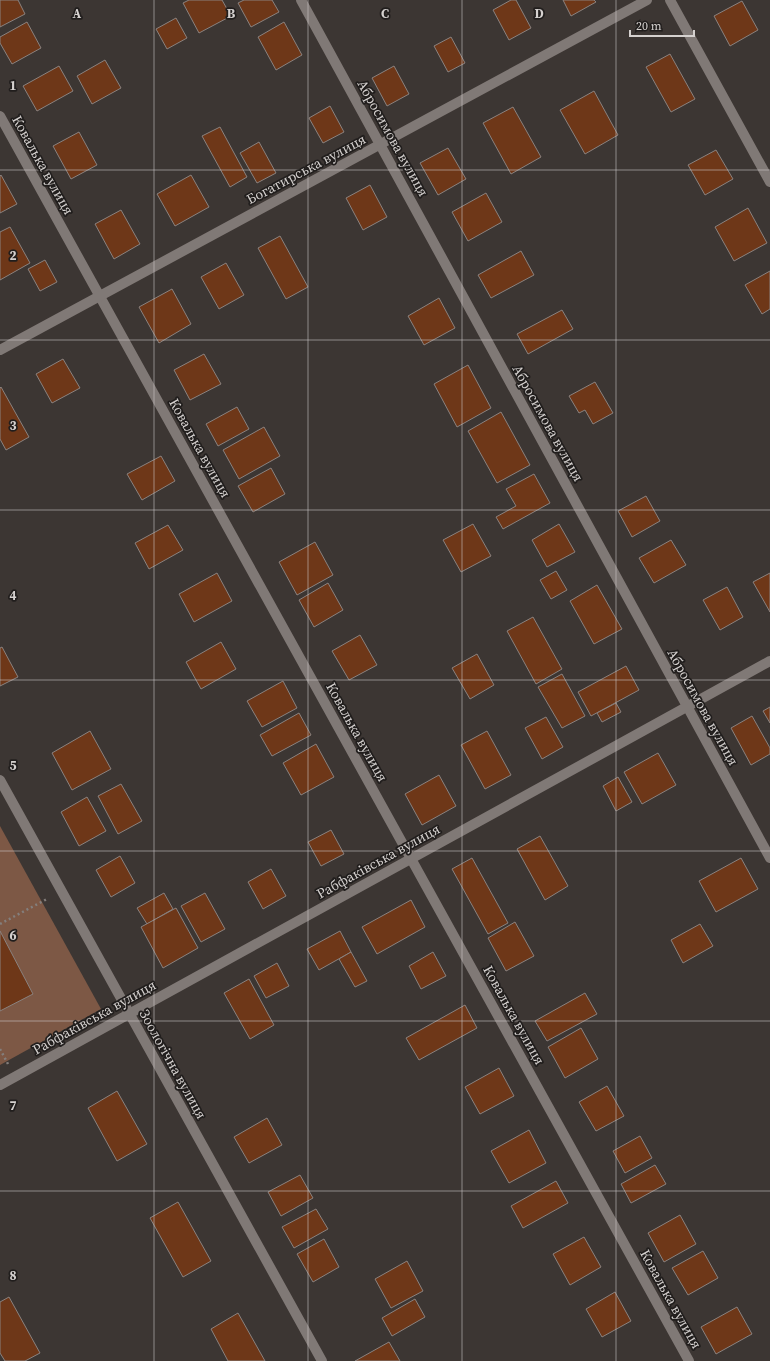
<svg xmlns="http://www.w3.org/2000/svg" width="770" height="1361" viewBox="0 0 770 1361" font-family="'Source Serif 4',serif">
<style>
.green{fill:#7d5845}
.building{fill:#6e3718;stroke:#8a827f}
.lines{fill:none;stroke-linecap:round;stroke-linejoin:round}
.path{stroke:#847f7d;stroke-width:2.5;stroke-dasharray:2 3;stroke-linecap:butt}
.minor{stroke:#807976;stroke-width:10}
.grid{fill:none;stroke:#d5d1cf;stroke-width:1;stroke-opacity:0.55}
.labels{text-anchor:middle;stroke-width:3.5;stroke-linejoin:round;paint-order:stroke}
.street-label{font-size:14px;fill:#d5d1cf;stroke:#211e1d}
.grid-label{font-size:13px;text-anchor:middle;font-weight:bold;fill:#d5d1cf;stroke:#211e1d;stroke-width:3.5;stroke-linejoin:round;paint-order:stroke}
</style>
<rect width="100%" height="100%" fill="#3c3633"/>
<!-- green -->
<polygon class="green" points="0,826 101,1009 0,1065"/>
<!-- building -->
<g class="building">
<polygon points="0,0 18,0 25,14 0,27"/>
<polygon points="189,0 222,0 231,16 199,33 183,3"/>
<polygon points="244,0 272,0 279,12 251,27 238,3"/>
<polygon points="511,0 516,0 531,28 509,40 493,10"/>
<polygon points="563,0 594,0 596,2 571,16"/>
<polygon points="742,1 758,30 730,46 714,16"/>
<polygon points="176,18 187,38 167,49 156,29"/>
<polygon points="27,22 41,48 12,64 0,43 0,37"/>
<polygon points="284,22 302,55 276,70 258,37"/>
<polygon points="451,37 465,63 448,72 434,46"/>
<polygon points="670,54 695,99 671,112 646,67"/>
<polygon points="105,60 121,88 92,104 77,76"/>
<polygon points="59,66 73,91 37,111 23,86"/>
<polygon points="394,66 409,94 387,106 372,78"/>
<polygon points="594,91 618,135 585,154 560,110"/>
<polygon points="330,106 344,132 323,143 309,118"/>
<polygon points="513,107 541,157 511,174 483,123"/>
<polygon points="220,127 247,177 230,187 202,136"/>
<polygon points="79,132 97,165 71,179 53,146"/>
<polygon points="259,142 276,173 257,183 240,153"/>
<polygon points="448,148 466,179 438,195 420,163"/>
<polygon points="716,150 733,179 705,195 688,165"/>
<polygon points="1,175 17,204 0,213 0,176"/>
<polygon points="191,175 209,207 175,226 157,194"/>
<polygon points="370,185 387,217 363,230 346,198"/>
<polygon points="486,193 502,222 468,241 452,212"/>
<polygon points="748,208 767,243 734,261 715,227"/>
<polygon points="121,210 140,244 114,259 95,224"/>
<polygon points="10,227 30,263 0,280 0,232"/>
<polygon points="280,236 308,287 286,299 258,248"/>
<polygon points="521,251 534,275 491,298 478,275"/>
<polygon points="45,260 57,282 40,291 28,269"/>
<polygon points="226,263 244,295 219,309 201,277"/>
<polygon points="770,271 770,309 762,314 745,285"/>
<polygon points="172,289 191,324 159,343 139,307"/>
<polygon points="439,298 455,328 424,345 408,316"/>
<polygon points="562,310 573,329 528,354 517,334"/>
<polygon points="204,354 221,384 190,400 174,370"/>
<polygon points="63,359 80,388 52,403 36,374"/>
<polygon points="468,365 491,408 457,427 434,384"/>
<polygon points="595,382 613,413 593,424 585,410 579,413 569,396"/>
<polygon points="1,387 29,437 6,450 0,439 0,388"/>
<polygon points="237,407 249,429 218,446 206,424"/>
<polygon points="501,412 530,465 497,483 468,431"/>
<polygon points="264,427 280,456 239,479 223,450"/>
<polygon points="161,456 175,481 142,500 127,474"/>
<polygon points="271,468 285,494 253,512 238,486"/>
<polygon points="534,474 550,503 503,529 496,517 516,506 506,489"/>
<polygon points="646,496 660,521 632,537 618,511"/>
<polygon points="473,524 491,556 461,572 443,540"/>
<polygon points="559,524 575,552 547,567 532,540"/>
<polygon points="168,525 183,550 149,569 135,543"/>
<polygon points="671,540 686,565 654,583 639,558"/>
<polygon points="315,542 333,575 297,595 279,562"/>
<polygon points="556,571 567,590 551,599 540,580"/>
<polygon points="217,573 232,601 194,622 179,594"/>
<polygon points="770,573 770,612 753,582"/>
<polygon points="328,583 343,610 314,627 299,600"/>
<polygon points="597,585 622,629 594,644 570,601"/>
<polygon points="727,587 743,617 720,630 703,600"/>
<polygon points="533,617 562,669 536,684 507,631"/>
<polygon points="360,635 377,665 349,680 332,651"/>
<polygon points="221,642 236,669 201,689 186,662"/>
<polygon points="2,647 18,677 0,686 0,648"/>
<polygon points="477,654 494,685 470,699 452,668"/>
<polygon points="626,666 639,690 591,716 578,692"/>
<polygon points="562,674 585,716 562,728 538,687"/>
<polygon points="283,681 297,708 262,727 247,701"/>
<polygon points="616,703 621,712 602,722 597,713"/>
<polygon points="770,707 770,723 763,711"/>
<polygon points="299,713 311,735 272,756 260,735"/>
<polygon points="752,716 770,748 770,754 751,765 731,728"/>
<polygon points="546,717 563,747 542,759 525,728"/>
<polygon points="90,731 111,769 72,790 52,753"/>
<polygon points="487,731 511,775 485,789 461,745"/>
<polygon points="316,744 334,777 301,795 283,763"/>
<polygon points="658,753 676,785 642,804 624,772"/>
<polygon points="439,775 456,806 422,825 405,794"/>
<polygon points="618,777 632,802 616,811 603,786"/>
<polygon points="121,784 142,821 118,834 98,796"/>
<polygon points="87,797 106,831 79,846 61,812"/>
<polygon points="331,830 344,854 321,866 308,842"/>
<polygon points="540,836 568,886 545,900 517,849"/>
<polygon points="120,856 135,883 111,897 96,870"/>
<polygon points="472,858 508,923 488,934 452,869"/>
<polygon points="741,858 758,889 716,912 699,881"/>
<polygon points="271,869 286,896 263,909 248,882"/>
<polygon points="164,893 173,909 147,924 137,908"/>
<polygon points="205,893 225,929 201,942 181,906"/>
<polygon points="411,900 425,927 377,954 362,927"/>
<polygon points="176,908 198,948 163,968 141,927"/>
<polygon points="515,922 534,956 506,971 488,938"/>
<polygon points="700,924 713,946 683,963 671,940"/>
<polygon points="0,931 33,994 0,1011"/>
<polygon points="340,931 351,952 319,970 307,949"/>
<polygon points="351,952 367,981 355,987 339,959"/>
<polygon points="433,952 446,976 421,989 409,966"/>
<polygon points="277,963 289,986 266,998 254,976"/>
<polygon points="249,979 274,1025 250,1039 224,993"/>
<polygon points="585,993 597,1014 547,1041 535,1021"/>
<polygon points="465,1005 477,1028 419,1060 406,1038"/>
<polygon points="581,1028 598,1059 565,1078 548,1047"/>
<polygon points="499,1068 514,1096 480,1114 465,1087"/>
<polygon points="607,1086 624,1116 596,1131 579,1102"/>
<polygon points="117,1091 147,1144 117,1161 88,1108"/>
<polygon points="267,1118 282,1145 249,1163 234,1137"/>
<polygon points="529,1130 546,1163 509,1183 491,1151"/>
<polygon points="640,1136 652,1158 625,1173 613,1151"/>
<polygon points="655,1165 666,1184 631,1203 621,1184"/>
<polygon points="300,1175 313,1198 281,1216 268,1192"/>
<polygon points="556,1181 568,1203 523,1228 511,1206"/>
<polygon points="178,1202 211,1261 183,1277 150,1218"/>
<polygon points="316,1209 328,1229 294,1248 282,1227"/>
<polygon points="680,1215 696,1244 664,1262 648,1233"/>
<polygon points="584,1237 601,1267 570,1285 553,1254"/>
<polygon points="324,1239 339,1267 313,1282 297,1254"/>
<polygon points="703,1251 718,1278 688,1295 672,1268"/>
<polygon points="407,1261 423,1291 391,1308 375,1279"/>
<polygon points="615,1292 631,1321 602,1337 586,1309"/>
<polygon points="9,1297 40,1353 25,1361 5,1361 0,1353 0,1302"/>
<polygon points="415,1299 425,1317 392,1336 382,1318"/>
<polygon points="737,1307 752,1334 716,1354 701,1327"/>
<polygon points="238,1313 265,1361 228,1361 211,1329"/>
<polygon points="389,1342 400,1361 355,1361"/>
</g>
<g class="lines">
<!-- path -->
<g class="path">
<polyline points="0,924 47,899"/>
<polyline points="0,1049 8,1064"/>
</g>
<!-- minor -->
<g class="minor">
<polyline points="301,0 770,858"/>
<polyline points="670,0 770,182"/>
<polyline points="0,116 689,1361"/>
<polyline points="0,350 647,0"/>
<polyline points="0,780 322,1361"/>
<polyline points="0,1085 770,661"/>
</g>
</g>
<!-- grid -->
<path class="grid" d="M154,0V1361M308,0V1361M462,0V1361M616,0V1361M0,170H770M0,340H770M0,510H770M0,680H770M0,851H770M0,1021H770M0,1191H770"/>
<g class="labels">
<!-- street labels -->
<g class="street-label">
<text transform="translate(393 138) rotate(61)" y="5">Абросимова вулиця</text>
<text transform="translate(43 165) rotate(61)" y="5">Ковалька вулиця</text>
<text transform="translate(306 169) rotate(-28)" y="5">Богатирська вулиця</text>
<text transform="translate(548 423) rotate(61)" y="5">Абросимова вулиця</text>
<text transform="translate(200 448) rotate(61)" y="5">Ковалька вулиця</text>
<text transform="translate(703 707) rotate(61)" y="5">Абросимова вулиця</text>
<text transform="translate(357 732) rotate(61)" y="5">Ковалька вулиця</text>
<text transform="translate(378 861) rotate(-29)" y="5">Рабфаківська вулиця</text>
<text transform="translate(514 1015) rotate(61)" y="5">Ковалька вулиця</text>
<text transform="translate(94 1017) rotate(-29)" y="5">Рабфаківська вулиця</text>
<text transform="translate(173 1064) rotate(61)" y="5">Зоологічна вулиця</text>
<text transform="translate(671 1299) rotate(61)" y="5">Ковалька вулиця</text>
</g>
</g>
<g class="grid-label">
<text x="77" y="18">A</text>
<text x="231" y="18">B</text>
<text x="385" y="18">C</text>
<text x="539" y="18">D</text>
<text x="13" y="90">1</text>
<text x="13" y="260">2</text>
<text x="13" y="430">3</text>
<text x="13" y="600">4</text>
<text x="13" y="770">5</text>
<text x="13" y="940">6</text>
<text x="13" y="1110">7</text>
<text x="13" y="1280">8</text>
</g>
<!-- scale -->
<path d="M630 30v6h64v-6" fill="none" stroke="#d5d1cf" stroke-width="2"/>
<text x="636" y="30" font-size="12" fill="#d5d1cf" stroke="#211e1d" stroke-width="3" paint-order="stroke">20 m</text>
</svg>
